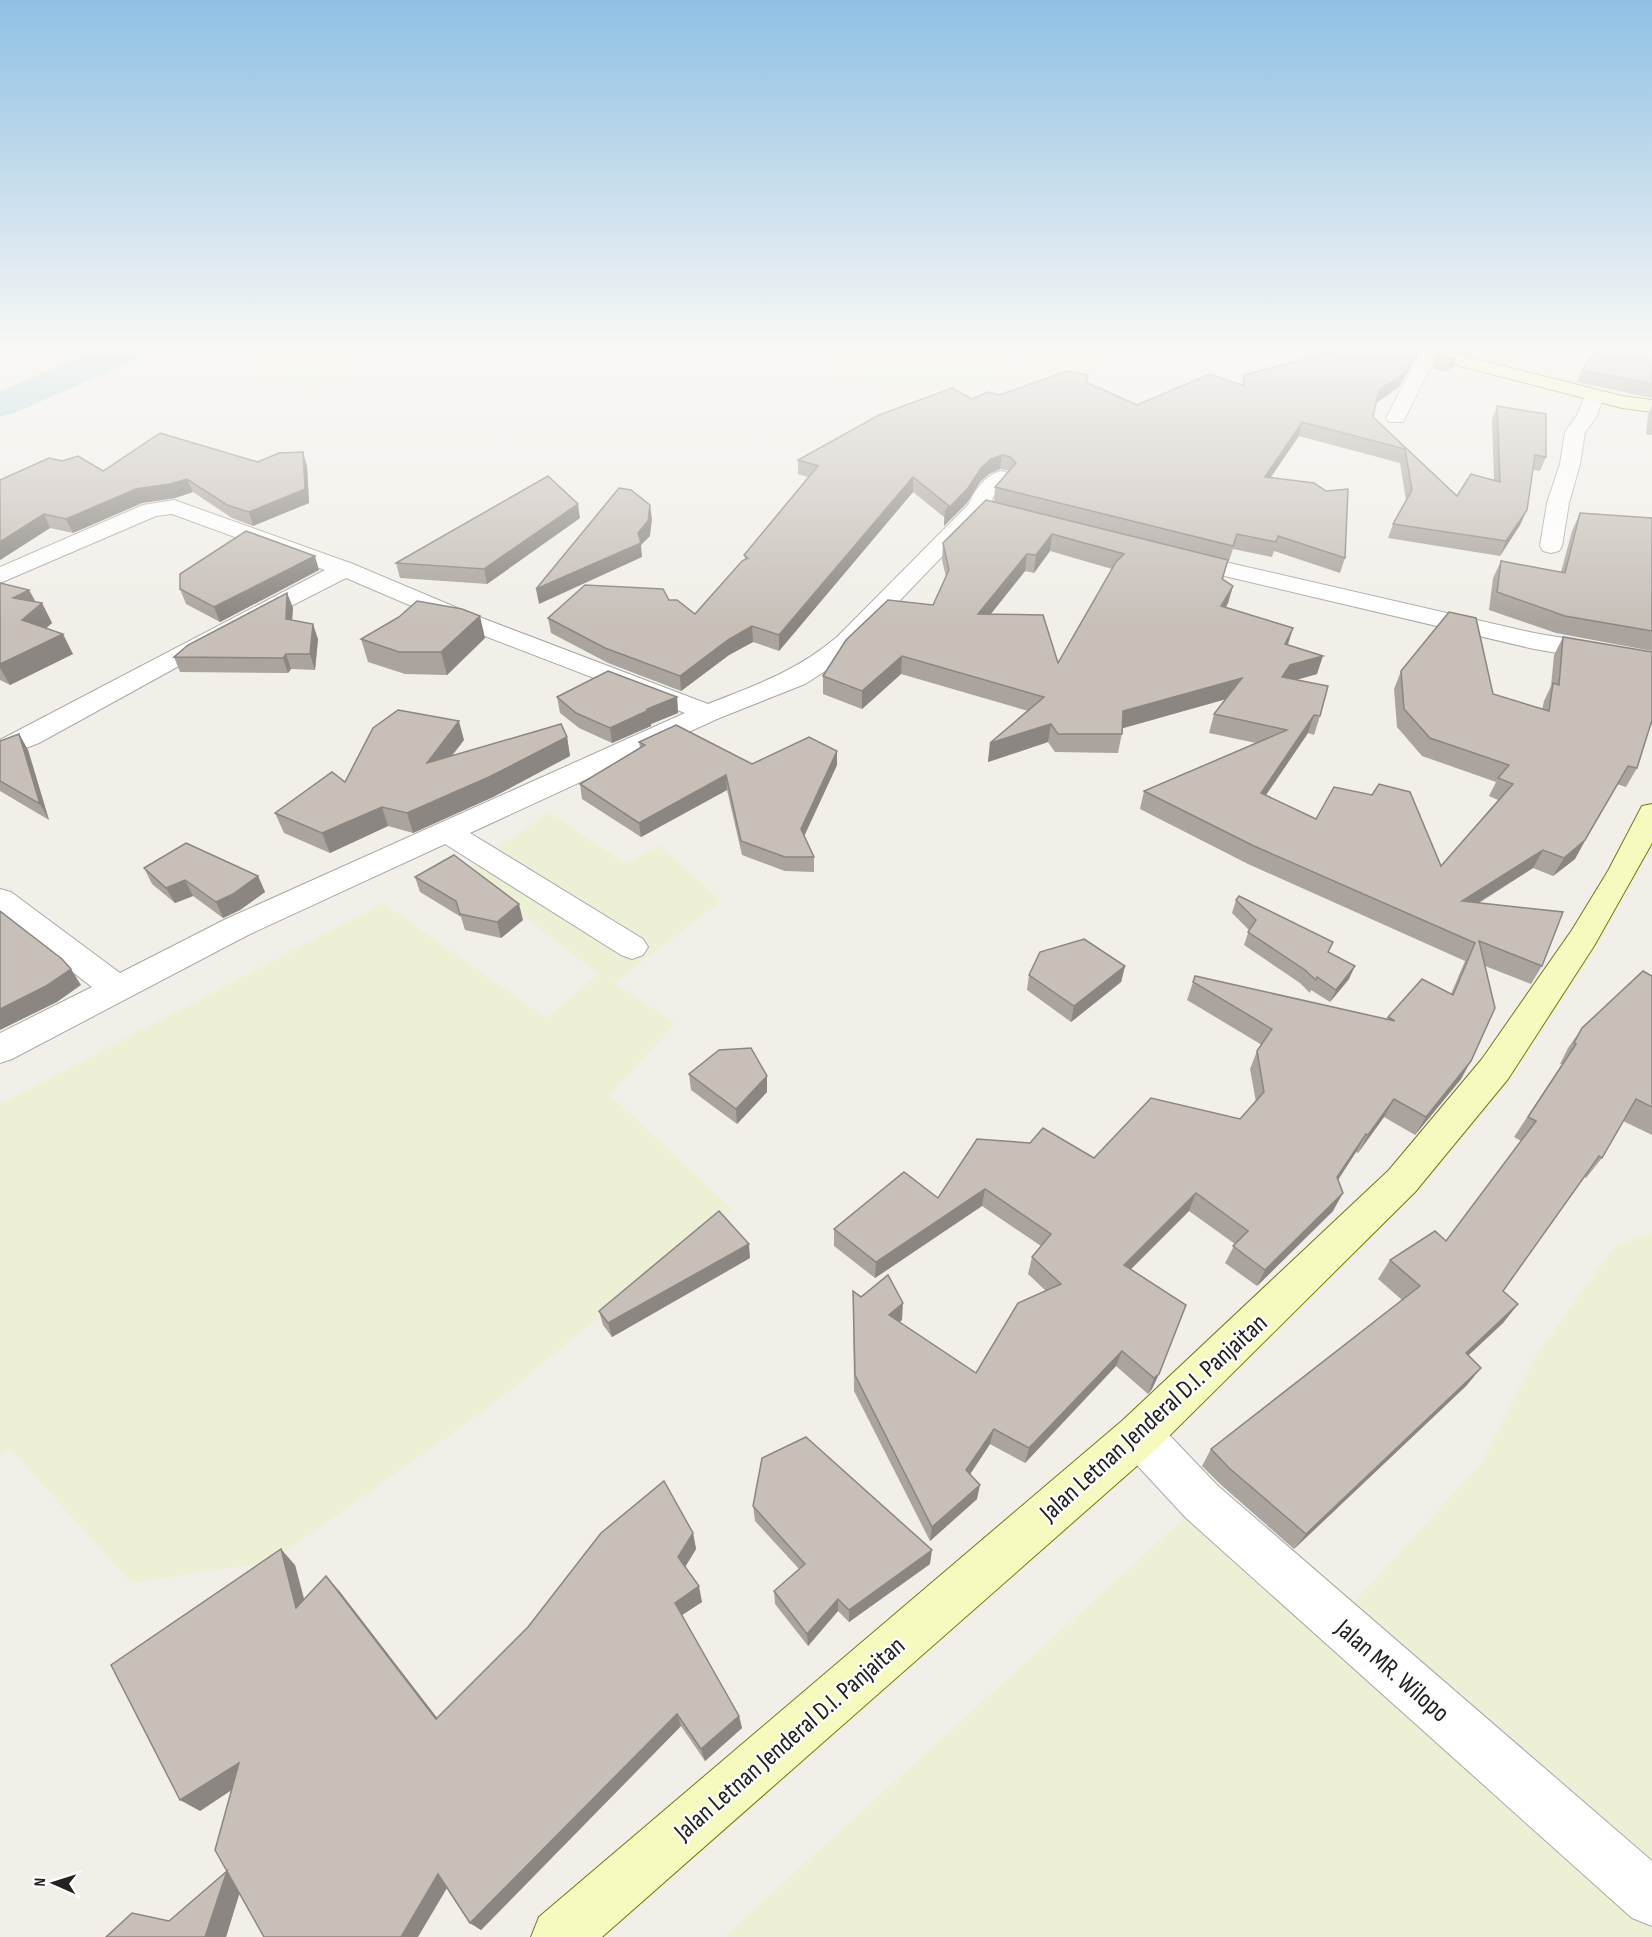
<svg xmlns="http://www.w3.org/2000/svg" width="1652" height="1937" viewBox="0 0 1652 1937" font-family="'Sofia Sans Condensed',sans-serif">
<style>
.farmland{fill:#eef0d5}
.lines{fill:none;stroke-linecap:round;stroke-linejoin:round}
.river{fill:#aad3df;fill-rule:evenodd}
.street-casing{stroke:#a9a9a9;stroke-width:2}
.secondary-casing{stroke:#707d05;stroke-width:2}
.street{fill:#fff;fill-rule:evenodd}
.secondary{fill:#f7fabf;fill-rule:evenodd}
.wall{fill:#aba49e;fill-rule:evenodd}
.shaded-wall{fill:#8b8681}
.building{fill:#c7bfb8;stroke:#8b8681;stroke-width:1.5;fill-rule:evenodd}
.labels{text-anchor:middle;stroke-width:4.5;stroke-linejoin:round;paint-order:stroke}
.near-street-label{font-size:26px;fill:#222;stroke:#fff}
</style>
<rect width="100%" height="100%" fill="#f2efe9"/>
<!-- farmland -->
<g class="farmland">
<polygon points="187,351 379,351 316,388"/>
<polygon points="793,351 1123,351 1134,363 899,394"/>
<polygon points="549,812 626,864 659,845 722,901 614,983 676,1023 610,1095 732,1209 487,1409 271,1562 131,1583 10,1449 0,1456 0,1104 383,903 546,1018 598,974 464,871"/>
<polygon points="1652,1233 1652,1877 1340,1617 1481,1463 1536,1355 1613,1247"/>
<polygon points="1185,1517 1652,1927 1652,1937 723,1937"/>
</g>
<g class="lines">
<!-- river -->
<polygon class="river" points="95,351 143,351 138,359 14,413 0,417 0,391"/>
<defs>
<g id="street">
<polygon points="1421,351 1438,352 1403,422 1389,422 1386,418"/>
<polygon points="1594,389 1601,391 1604,395 1597,416 1585,432 1580,464 1569,503 1562,546 1559,551 1551,553 1543,551 1540,546 1547,503 1560,464 1565,432 1577,415 1587,391"/>
<path d="M1001,471L1008,473L1012,477L993,497L991,503L1030,513L1033,518L1030,523L1022,525L983,514L855,647L833,666L805,684L717,719L470,833L643,939L648,947L643,955L632,959L621,955L445,844L248,935L12,1059L0,1063V1033L92,987L0,916V889L11,892L120,973L226,919L685,713L456,625L346,578L248,628L39,743L0,758V740L325,570L172,514L156,516L0,583V567L143,505L174,500L353,564L474,615L708,704C758,684 795,672 837,637L969,504C974,490 987,474 1001,471Z"/>
<polygon points="1182,552 1534,633 1652,653 1652,669 1534,649 1174,564 1170,559 1174,554"/>
<polygon points="1139,1413 1155,1420 1218,1486 1652,1861 1652,1926 1632,1918 1186,1518 1123,1450 1117,1435 1123,1420"/>
</g>
<g id="secondary">
<polygon points="1415,351 1444,351 1622,396 1652,400 1652,412 1622,408 1418,355"/>
<polygon points="1652,804 1652,843 1594,946 1508,1079 1415,1192 1155,1450 602,1937 531,1937 539,1917 1123,1420 1389,1170 1482,1059 1572,930 1608,871 1642,806"/>
</g>
</defs>
<!-- street casing -->
<use href="#street" class="street-casing"/>
<!-- secondary casing -->
<use href="#secondary" class="secondary-casing"/>
<!-- street -->
<use href="#street" class="street"/>
<!-- secondary -->
<use href="#secondary" class="secondary"/>
</g>
<!-- wall -->
<g class="wall">
<polygon points="1451,351 1473,351 1468,355"/>
<polygon points="1652,351 1652,398 1577,382 1582,370"/>
<path d="M1416,356L1399,387L1376,403L1373,417L1457,496L1494,480L1492,420L1497,406L1546,457L1540,471L1533,470L1520,525L1500,556L1388,538L1393,524L1406,500L1400,463L1299,436L1271,477L1345,558L1340,573L1274,551L1272,557L1233,549L1229,561H1228L1223,580L1233,586L1228,603L1226,607L1293,628L1288,645L1317,674L1296,680L1320,716L1314,735L1308,733L1266,795L1316,819L1441,866L1498,800L1489,796L1496,782L1422,756L1397,727L1394,689L1401,671L1493,694L1542,710L1544,701L1551,686L1554,655L1563,637L1652,652V724L1649,728L1637,768L1626,787L1617,784L1575,859L1553,876L1533,868L1479,903L1542,966L1531,984L1485,966L1461,1079L1415,1135L1384,1117L1358,1153L1356,1152L1338,1180L1333,1211L1257,1286L1225,1263L1235,1244L1189,1211L1131,1269L1159,1374L1152,1389L1148,1394L1116,1366L1025,1463L990,1444L970,1474L977,1499L930,1541L854,1391L853,1291L902,1320L899,1322L976,1373L1046,1291L1028,1274L1032,1257L1041,1246L982,1206L875,1278L834,1246V1229L938,1198L1240,1119L1256,1102L1250,1069L1257,1051L1262,1045L1187,1000L1193,982L1387,1019L1388,1017L1451,994L1465,961L1248,864L1140,809L1144,791L1256,743L1209,733L1214,714L1226,699L1123,728L1118,753L1055,752L1048,742L988,762L990,743L1028,711L901,674L862,709L823,694V676L933,605L946,577L942,560L943,543L994,501L995,487L1009,471L1000,469L989,474L980,482L967,503L944,526V517L913,492L779,651L753,642L729,655L681,691L608,663L551,633L548,618L669,600L695,614L745,559L744,555L808,477L798,474V460L972,399L999,395L1088,375L1087,382L1137,405L1241,385L1244,375ZM1050,551L1112,569L1058,663L991,614L1025,571L1034,573Z"/>
<polygon points="1455,360 1453,366 1446,372 1432,368 1435,362"/>
<polygon points="1652,405 1652,435 1646,434 1648,414"/>
<polygon points="258,462 307,466 309,503 253,526 232,518 193,492 175,498 142,503 73,533 50,528 0,560 0,480 103,471"/>
<polygon points="1580,513 1652,518 1652,651 1556,633 1489,610 1493,578 1501,561 1561,572 1572,531"/>
<polygon points="580,518 487,584 400,578 396,563"/>
<polygon points="319,570 220,622 186,604 180,589"/>
<polygon points="0,583 29,590 36,602 42,603 52,623 46,628 73,654 10,685 0,680"/>
<polygon points="287,593 293,608 292,620 318,639 315,670 291,669 288,673 180,672 174,657"/>
<polygon points="485,638 447,675 405,674 368,662 361,639"/>
<polygon points="557,697 677,697 678,713 651,724 651,726 612,743 579,728 560,713"/>
<polygon points="19,734 28,750 49,820 0,791 0,741"/>
<polygon points="567,737 570,756 493,797 413,833 388,826 330,853 284,833 275,813 345,782 464,740 452,755"/>
<polygon points="639,742 752,764 837,765 804,836 814,857 814,872 785,871 742,855 727,790 641,837 582,799 580,784 640,748"/>
<polygon points="144,868 258,876 265,892 240,910 223,918 193,896 175,903 152,884"/>
<polygon points="415,877 523,920 501,938 465,930 461,917 420,892"/>
<polygon points="1236,900 1329,952 1349,979 1330,1002 1311,990 1310,993 1300,983 1244,945 1249,930 1232,913"/>
<polygon points="1125,966 1121,982 1071,1022 1027,990 1029,975"/>
<polygon points="1652,976 1652,1135 1623,1121 1602,1158 1586,1178 1584,1177 1503,1291 1518,1304 1503,1323 1468,1356 1481,1368 1466,1386 1294,1549 1220,1484 1202,1466 1211,1449 1402,1300 1378,1279 1390,1260 1446,1241 1521,1141 1514,1137 1562,1064 1560,1064 1568,1048 1582,1028"/>
<polygon points="689,1074 767,1076 767,1092 737,1124 691,1090"/>
<polygon points="750,1258 612,1337 603,1325 599,1311"/>
<polygon points="753,1506 930,1564 849,1622 838,1611 808,1646 775,1604 774,1591 799,1569 755,1521"/>
<polygon points="693,1533 696,1549 685,1567 702,1602 682,1615 739,1716 742,1728 705,1761 681,1726 481,1930 470,1923 447,1888 239,1894 226,1937 169,1921 227,1871 231,1790 200,1811 295,1565 304,1599 326,1576 340,1592 437,1718"/>
</g>
<!-- shaded-wall -->
<g class="shaded-wall">
<polygon points="1416,351 1418,351 1416,356 1399,387 1375,404 1379,390"/>
<polygon points="1455,360 1453,366 1446,372 1448,365"/>
<polygon points="1302,422 1299,436 1261,491 1265,477"/>
<polygon points="303,452 307,466 309,503 253,526 249,512"/>
<polygon points="1002,455 1000,469 989,474 980,482 967,503 944,526 945,512 981,468 991,459"/>
<polygon points="913,477 913,492 779,651 779,635"/>
<polygon points="187,479 193,492 175,498 142,503 73,533 66,519 136,489"/>
<polygon points="578,504 580,518 487,584 484,569"/>
<polygon points="650,505 652,519 650,536 641,545 642,557 539,604 536,589 638,533"/>
<polygon points="1527,510 1520,525 1500,556 1506,541"/>
<polygon points="44,514 50,528 0,560 0,542"/>
<polygon points="1052,534 1050,551 1034,573 1036,555"/>
<polygon points="1027,554 1025,571 977,631 978,614"/>
<polygon points="315,556 319,570 220,622 214,607"/>
<polygon points="1233,586 1228,603 1217,623 1221,606"/>
<polygon points="29,590 38,607 42,603 52,623 33,640 13,598"/>
<polygon points="287,593 293,608 291,634 286,619"/>
<polygon points="480,616 485,638 447,675 441,652"/>
<polygon points="313,624 318,639 315,670 310,654"/>
<polygon points="752,626 753,642 729,655 681,691 680,676 728,640"/>
<polygon points="1293,628 1287,646 1285,644"/>
<polygon points="63,634 73,654 10,685 0,668 0,664"/>
<polygon points="286,654 291,669 288,673 283,658"/>
<polygon points="902,656 901,674 862,709 862,691"/>
<polygon points="1323,656 1317,674 1285,683 1282,677 1290,665"/>
<polygon points="1242,678 1237,696 1120,729 1123,711"/>
<polygon points="677,697 678,713 651,724 651,726 612,743 610,728 647,709"/>
<polygon points="1314,715 1308,733 1255,811 1261,793"/>
<polygon points="459,721 464,740 432,782 427,763"/>
<polygon points="1051,724 1048,742 988,762 990,743"/>
<polygon points="19,734 28,750 49,820 40,804"/>
<polygon points="567,737 570,756 493,797 413,833 407,813"/>
<polygon points="837,751 837,765 801,843 801,829"/>
<polygon points="726,775 727,790 641,837 639,823"/>
<polygon points="382,807 388,826 330,853 322,833"/>
<polygon points="1585,840 1575,859 1553,876 1564,858"/>
<polygon points="1543,850 1533,868 1452,919 1462,901"/>
<polygon points="258,876 265,892 240,910 223,918 216,902"/>
<polygon points="185,880 193,896 175,903 166,888"/>
<polygon points="519,904 523,920 501,938 497,922"/>
<polygon points="1125,966 1121,982 1071,1022 1074,1006"/>
<polygon points="1355,966 1349,979 1330,1002 1336,990"/>
<polygon points="71,969 81,985 57,1002 0,1030 0,1009"/>
<polygon points="1471,1061 1461,1079 1415,1135 1426,1117"/>
<polygon points="767,1076 767,1092 737,1124 736,1109"/>
<polygon points="1394,1099 1384,1117 1358,1153 1368,1135"/>
<polygon points="1366,1134 1356,1152 1328,1195 1337,1177"/>
<polygon points="985,1189 982,1206 875,1278 876,1262"/>
<polygon points="1196,1193 1189,1211 1118,1282 1124,1265"/>
<polygon points="1343,1193 1333,1211 1257,1286 1265,1270"/>
<polygon points="749,1244 750,1258 612,1337 608,1323"/>
<polygon points="903,1303 902,1320 888,1331 889,1315"/>
<polygon points="1518,1304 1503,1323 1451,1371 1466,1353"/>
<polygon points="1122,1351 1116,1366 1025,1463 1029,1448"/>
<polygon points="1481,1368 1466,1386 1294,1549 1306,1534"/>
<polygon points="1159,1374 1152,1389 1148,1394 1154,1378"/>
<polygon points="994,1429 990,1444 963,1485 966,1470"/>
<polygon points="980,1485 977,1499 930,1541 932,1527"/>
<polygon points="693,1533 696,1549 682,1572 678,1557"/>
<polygon points="281,1549 295,1565 310,1622 296,1608"/>
<polygon points="932,1550 930,1564 849,1622 849,1610"/>
<polygon points="326,1576 340,1592 448,1732 436,1719"/>
<polygon points="699,1586 702,1602 679,1617 675,1603"/>
<polygon points="838,1599 838,1611 808,1646 807,1634"/>
<polygon points="677,1714 681,1726 481,1930 470,1923"/>
<polygon points="739,1716 742,1728 705,1761 701,1749"/>
<polygon points="239,1763 256,1774 200,1811 180,1800"/>
<polygon points="227,1871 244,1879 226,1937 205,1937"/>
<polygon points="438,1874 450,1883 418,1937 401,1937"/>
</g>
<!-- building -->
<g class="building">
<polygon points="1335,351 1416,351 1404,374 1379,390 1373,417 1457,496 1471,474 1500,482 1497,406 1546,414 1546,457 1535,455 1527,510 1506,541 1393,524 1412,490 1405,449 1302,422 1265,477 1314,483 1326,491 1348,489 1345,558 1278,536 1276,542 1237,534 1233,546 995,487 1016,463 1010,457 1002,455 991,459 981,468 968,488 945,512 949,506 913,477 779,635 752,626 728,640 680,676 605,648 548,618 585,585 663,589 669,600 677,600 695,614 742,561 748,558 744,555 818,466 798,460 879,415 952,388 972,399 988,392 999,395 1067,371 1088,375 1086,382 1137,405 1210,374 1244,386 1244,375"/>
<polygon points="1596,351 1652,351 1652,384 1582,370"/>
<polygon points="1438,355 1455,360 1448,365 1435,362"/>
<polygon points="160,433 258,462 279,453 303,452 305,489 249,512 227,505 187,479 170,484 136,489 66,519 44,514 0,542 0,480 49,458 62,461 78,456 103,471"/>
<polygon points="548,476 578,504 484,569 396,563"/>
<polygon points="619,488 631,490 650,505 648,521 638,533 641,543 536,589"/>
<path d="M986,500L1228,560L1222,579L1233,586L1221,606L1293,628L1285,644L1323,656L1290,665L1282,677L1328,686L1320,716L1314,715L1261,793L1316,819L1334,787L1372,795L1379,784L1410,792L1441,866L1513,784L1498,778L1509,765L1430,738L1404,709L1401,671L1449,612L1476,618L1493,694L1549,711L1553,683L1559,685L1563,637L1652,652V720L1637,768L1628,766L1585,840L1564,858L1543,850L1462,901L1563,912L1542,966L1479,941L1495,1008L1471,1061L1426,1117L1394,1099L1368,1135L1366,1134L1337,1177L1343,1193L1265,1270L1233,1246L1248,1231L1196,1193L1124,1265L1186,1305L1159,1374L1154,1378L1122,1351L1029,1448L994,1429L966,1470L980,1485L932,1527L855,1375L853,1291L861,1297L888,1275L903,1303L889,1315L976,1373L1018,1303L1061,1284L1032,1257L1051,1234L985,1189L876,1262L834,1229L904,1172L938,1198L977,1139L1030,1143L1043,1128L1094,1158L1151,1098L1240,1119L1264,1092L1257,1051L1272,1029L1193,982L1195,976L1395,1021L1388,1017L1422,979L1453,995L1475,943L1254,846L1144,791L1287,730L1214,714L1242,678L1123,711L1122,734H1058L1051,724L990,743L1044,697L902,656L862,691L823,676L846,640L888,600L933,605L949,570L943,543ZM1052,534L1124,554L1116,562L1058,663L1043,615L978,614L1027,554L1036,555Z"/>
<polygon points="1580,513 1652,518 1652,631 1565,616 1497,592 1501,561 1565,573"/>
<polygon points="246,531 315,556 214,607 180,589 180,574"/>
<polygon points="0,583 29,590 13,598 42,603 22,620 63,634 0,664"/>
<polygon points="287,593 286,619 313,624 310,654 286,654 283,658 174,657 188,645"/>
<polygon points="417,601 462,609 480,616 441,652 399,652 361,639 399,617"/>
<polygon points="608,671 677,697 647,709 649,710 610,728 576,713 557,697"/>
<polygon points="398,710 459,721 427,763 561,724 567,737 489,777 407,813 382,807 322,833 275,813 332,772 345,782 373,728"/>
<polygon points="676,725 752,764 809,737 837,751 801,829 814,857 785,857 741,841 726,775 639,823 580,784 645,745 639,742"/>
<polygon points="19,734 40,804 0,781 0,741"/>
<polygon points="186,843 258,876 233,894 216,902 185,880 166,888 144,868"/>
<polygon points="454,855 519,904 497,922 460,914 456,901 415,877"/>
<polygon points="1239,896 1333,942 1328,952 1355,966 1336,990 1317,977 1316,980 1305,970 1248,932 1256,920 1236,900"/>
<polygon points="0,911 62,959 71,969 46,986 0,1009"/>
<polygon points="1084,939 1125,966 1074,1006 1029,975 1040,952"/>
<polygon points="1643,971 1652,976 1652,1107 1636,1099 1602,1158 1599,1156 1503,1291 1518,1304 1466,1353 1481,1368 1306,1534 1229,1468 1211,1449 1420,1286 1390,1260 1435,1231 1446,1241 1536,1121 1528,1117 1576,1044 1574,1043 1582,1028"/>
<polygon points="751,1048 767,1076 736,1109 689,1074 719,1050"/>
<polygon points="719,1211 749,1244 608,1323 599,1311"/>
<polygon points="806,1437 932,1550 849,1610 838,1599 807,1634 774,1591 805,1564 753,1506 762,1458"/>
<polygon points="664,1481 693,1533 678,1557 699,1586 675,1603 739,1716 701,1749 677,1714 470,1923 438,1874 401,1937 264,1937 215,1850 239,1763 180,1800 111,1665 281,1549 296,1608 326,1576 436,1719 528,1627 601,1533"/>
<polygon points="227,1871 205,1937 106,1937 132,1913 169,1921"/>
</g>
<!-- sky -->
<linearGradient id="sky" x2="0" y2="1"><stop stop-color="#8fc0e4"/><stop offset="0.56" stop-color="#f9f8f5"/><stop offset="1" stop-color="#f9f8f5" stop-opacity="0"/></linearGradient>
<rect width="1652" height="622" fill="url(#sky)"/>
<g class="labels">
<!-- near-street labels -->
<g class="near-street-label">
<text transform="translate(1153 1417) rotate(-42)" y="9">Jalan Letnan Jenderal D.I. Panjaitan</text>
<text transform="translate(1393 1670) rotate(41)" y="9">Jalan MR. Wilopo</text>
<text transform="translate(789 1738) rotate(-41)" y="9">Jalan Letnan Jenderal D.I. Panjaitan</text>
</g>
</g>
<!-- north arrow -->
<g transform="translate(54 1883) rotate(273)" stroke="#ffffff" stroke-width="4.5" paint-order="stroke">
<path d="M0-4.5L10 22L0 15L-10 22Z" fill="#222222"/>
<text y="-9" font-size="16" font-weight="bold" text-anchor="middle" fill="#222222">N</text>
</g>
</svg>
